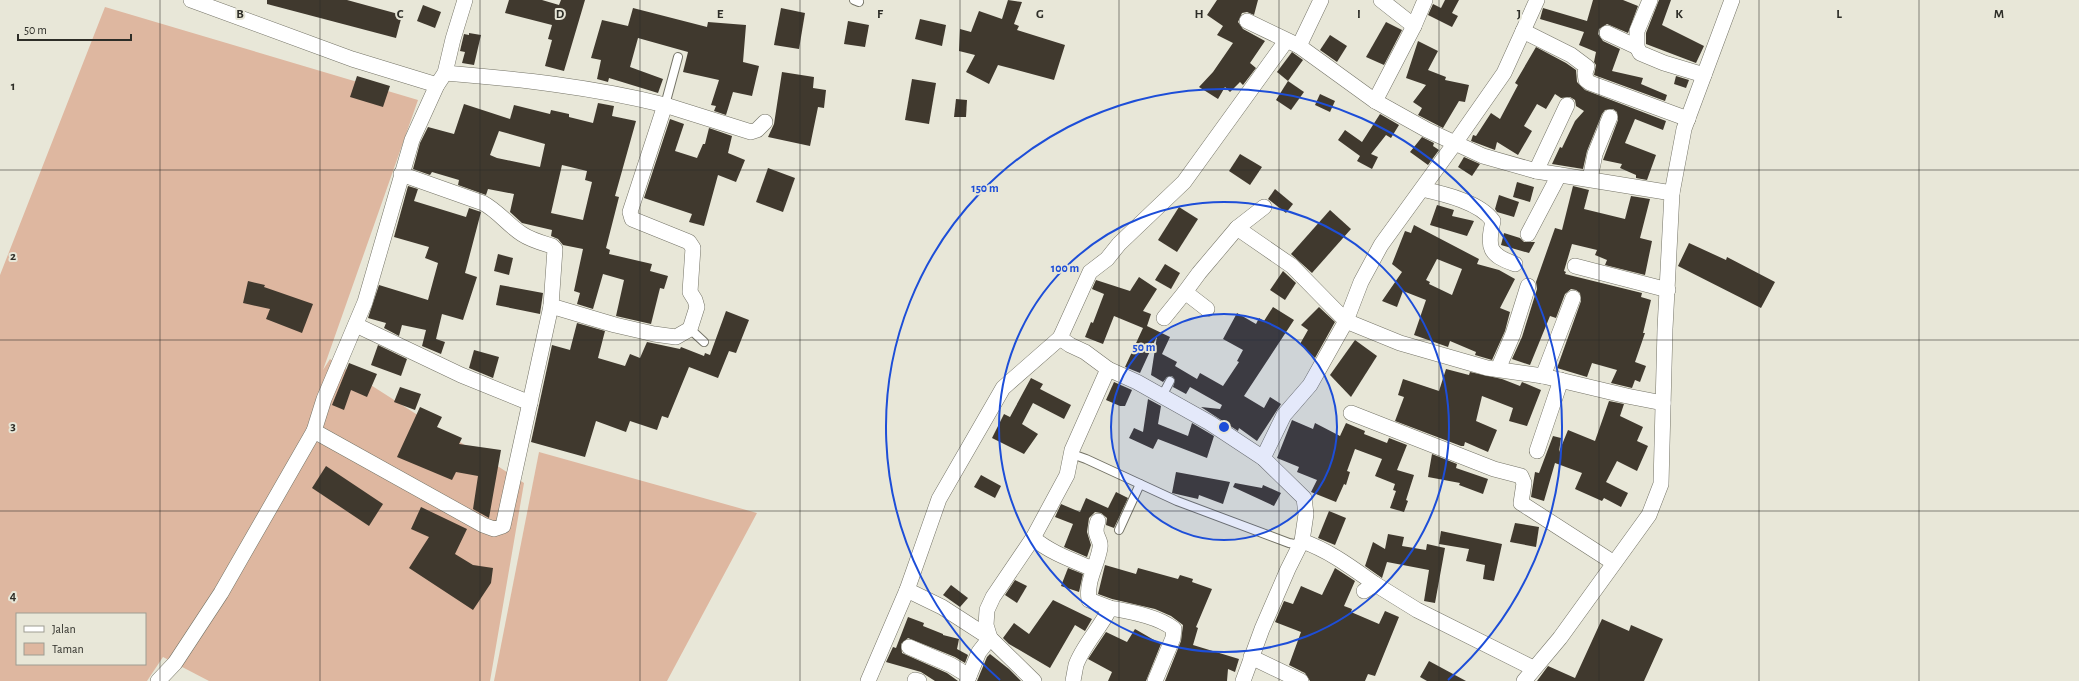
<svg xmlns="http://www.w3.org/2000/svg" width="2079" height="681" viewBox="0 0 2079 681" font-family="'Alegreya Sans',sans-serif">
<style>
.green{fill:#deb7a0;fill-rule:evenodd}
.building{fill:#40392e;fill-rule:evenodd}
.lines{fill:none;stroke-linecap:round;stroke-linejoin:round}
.lane-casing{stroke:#747366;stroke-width:10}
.street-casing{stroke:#747366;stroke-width:16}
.lane{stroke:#fff;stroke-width:8}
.street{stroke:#fff;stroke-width:15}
.grid{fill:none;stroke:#2e2e28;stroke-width:1;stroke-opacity:0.55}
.ring{fill:none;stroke:#1d4ed8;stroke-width:2}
.grid-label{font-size:13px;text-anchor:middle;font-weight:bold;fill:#2e2e28;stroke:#e8e7d8;stroke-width:4;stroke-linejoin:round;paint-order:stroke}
.centre{fill:#1d4ed8;stroke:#e8e7d8;stroke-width:2}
.ring-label{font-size:12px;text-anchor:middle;font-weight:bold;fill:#1d4ed8;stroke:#e8e7d8;stroke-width:4;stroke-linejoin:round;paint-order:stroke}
</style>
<rect width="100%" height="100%" fill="#e8e7d8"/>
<!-- green -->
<g class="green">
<path d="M105,7L418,100L323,370L330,359L524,483L490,681H209L163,657L147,681H0V275ZM17,614H145V664H17Z"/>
<polygon points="539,452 757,513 667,681 494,681"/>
</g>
<!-- building -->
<g class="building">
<polygon points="267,0 347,0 402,15 396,38 267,4"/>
<polygon points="509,0 542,0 559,5 561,0 585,0 564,71 545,66 552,40 548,39 552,25 505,13"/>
<polygon points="1008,0 1022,2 1014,24 1019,26 1017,30 1065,45 1054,80 998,65 989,84 966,72 975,55 959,51 960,29 971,32 979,11 1002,19"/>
<polygon points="1217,0 1258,0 1254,15 1247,12 1242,13 1238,22 1243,29 1265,41 1250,63 1256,68 1243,85 1240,82 1230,92 1225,87 1218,99 1199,87 1213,72 1233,43 1217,35 1223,26 1207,15"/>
<polygon points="1445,0 1459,0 1452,13 1458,16 1452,27 1428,15 1433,4 1441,8"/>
<polygon points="1593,0 1623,0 1638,6 1628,33 1607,24 1599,29 1598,34 1603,41 1620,49 1612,71 1643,78 1641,84 1667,95 1665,101 1594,75 1596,65 1594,62 1596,52 1579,45 1584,32 1540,19 1543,8 1587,21"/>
<polygon points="1659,0 1671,0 1662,25 1704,46 1696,63 1646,44 1646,33"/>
<polygon points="423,5 441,12 435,28 417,21"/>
<polygon points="633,8 707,27 708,22 746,25 743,62 759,66 752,96 733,92 726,115 714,111 716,106 711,105 719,80 683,72 688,52 638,38 630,67 663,79 658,93 609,78 608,82 597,79 601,60 591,58 602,20 628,26"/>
<polygon points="781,8 805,13 799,49 774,45"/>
<polygon points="920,19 946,25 942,46 915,39"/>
<polygon points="848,21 869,25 865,47 844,44"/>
<polygon points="1386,22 1402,30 1384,65 1366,57"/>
<polygon points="469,33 481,35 474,65 462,63 465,52 460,51 464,34 469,35"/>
<polygon points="1330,35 1347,46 1337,62 1320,50"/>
<polygon points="1418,41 1438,51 1428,70 1446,77 1445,80 1469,85 1465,102 1459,101 1443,128 1418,115 1422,108 1413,102 1426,85 1406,78"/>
<polygon points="1536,47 1566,63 1576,70 1577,82 1585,90 1666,121 1663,130 1635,119 1625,143 1656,155 1647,180 1636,178 1636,175 1620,168 1622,164 1603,160 1618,120 1617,112 1613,109 1605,110 1602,114 1587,151 1583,169 1552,164 1560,147 1562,148 1575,121 1584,111 1576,106 1575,100 1570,97 1561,98 1555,94 1546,109 1537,104 1524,126 1532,131 1518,155 1497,142 1495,150 1471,141 1473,135 1476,136 1491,113 1500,119 1518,85 1515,83"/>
<polygon points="1292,52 1303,60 1288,81 1277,72"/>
<polygon points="782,72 814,77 813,88 826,90 824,108 818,107 810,146 768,137 774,124"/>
<polygon points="357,76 390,86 383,107 350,97"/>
<polygon points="1676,76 1689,80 1686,88 1674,84"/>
<polygon points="912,79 936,83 929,124 905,120"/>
<polygon points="1288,81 1304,92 1291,110 1276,100"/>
<polygon points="1320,94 1335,101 1330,112 1315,105"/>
<polygon points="956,99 967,100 966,117 954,117"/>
<path d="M598,103L614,106L612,116L636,121L615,196L619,197L606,248L610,250L609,254L652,264L650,271L668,276L664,289L660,288L651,324L616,316L624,280L603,274L593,309L577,304L580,293L574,291L583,249L563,245L558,239L551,236L552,230L522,223L510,212L514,194L488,189L486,195L458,185L459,180L432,172L430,175L413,169L420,143L428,127L454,134L464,104L510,119L514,105L550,114L551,110L569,114V117L593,123ZM499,131L545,144L540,167L497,158L490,155ZM562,165L587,171L585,180L592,182L583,220L551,213Z"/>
<polygon points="1380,114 1399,125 1391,138 1386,135 1371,154 1378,157 1372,169 1357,161 1360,156 1338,140 1345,130 1362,142"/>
<polygon points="670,119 684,124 675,151 697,158 703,144 705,144 709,128 732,136 728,153 745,160 736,182 718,175 704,226 689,222 692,214 644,198"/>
<polygon points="1422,137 1434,143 1433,146 1439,150 1428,165 1410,152"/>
<polygon points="1240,154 1262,167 1250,185 1229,171"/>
<polygon points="1464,157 1480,164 1472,176 1458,167"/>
<polygon points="768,168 795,178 783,212 756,202"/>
<polygon points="1517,182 1534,187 1530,202 1513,197"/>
<polygon points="408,186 418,189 414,201 466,217 469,208 481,212 465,273 477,277 463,320 442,314 436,339 445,342 441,354 422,346 426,330 402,325 399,336 384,328 386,323 368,318 379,285 428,300 438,263 425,258 429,247 394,237"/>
<polygon points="1573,186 1589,190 1584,209 1625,219 1631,196 1650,199 1640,238 1652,241 1645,275 1605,265 1607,260 1595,255 1597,250 1572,244 1564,271 1566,272 1565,274 1642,293 1641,297 1651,300 1643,333 1645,333 1635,362 1646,366 1640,382 1635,380 1632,388 1611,383 1617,370 1592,363 1587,377 1557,368 1581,301 1580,293 1576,290 1571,289 1565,294 1556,318 1550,316 1530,365 1512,359 1522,337 1537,289 1536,282 1555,228 1562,230"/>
<polygon points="1275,189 1293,204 1286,213 1268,199"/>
<polygon points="1499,195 1519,202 1514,217 1497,212 1495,209"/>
<polygon points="1437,205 1454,210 1452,216 1474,221 1467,236 1430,225"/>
<polygon points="1179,207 1198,219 1177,252 1158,240"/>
<polygon points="1330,210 1351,229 1312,273 1291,254"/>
<path d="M1414,225L1479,259L1477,264L1499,270L1515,279L1500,308L1510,312L1505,331L1492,360L1475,355L1476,352L1450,341L1448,347L1414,335L1426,300L1403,291L1397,307L1382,301L1402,272L1392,264L1405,231L1411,233ZM1437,259L1462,269L1452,295L1429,284L1430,282L1426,280Z"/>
<polygon points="1504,233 1520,238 1524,242 1535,242 1529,253 1501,245"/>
<polygon points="1689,243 1726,260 1727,257 1775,282 1761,308 1678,266"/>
<polygon points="498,254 513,258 509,275 494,271"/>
<polygon points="1165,264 1180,273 1171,289 1155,280"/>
<polygon points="1283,271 1296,283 1285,300 1270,290"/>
<polygon points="1139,277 1157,289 1143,311 1151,314 1147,326 1170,337 1162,354 1177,362 1175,366 1197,379 1200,373 1223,386 1239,362 1237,361 1243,350 1223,339 1237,313 1256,324 1259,318 1264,321 1273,307 1294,320 1244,396 1264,408 1270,397 1281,404 1257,441 1239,428 1238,431 1201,407 1220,409 1222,405 1190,387 1186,394 1173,387 1175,380 1172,376 1167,377 1163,382 1151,375 1157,336 1140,373 1125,367 1143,328 1114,316 1103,344 1085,337 1091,322 1093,323 1104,294 1092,289 1096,280 1130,291"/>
<polygon points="248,281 265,285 264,287 313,304 302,333 266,319 270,309 243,303"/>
<polygon points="500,285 543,293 540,314 496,305"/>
<polygon points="1319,307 1335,322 1315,358 1300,344 1308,330 1301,325"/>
<polygon points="726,311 749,320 736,353 729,351 718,378 689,367 668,418 662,416 657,430 630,421 626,432 596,421 585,457 531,442 552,345 570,350 577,323 605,331 598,358 625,366 630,354 640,358 647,342 680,349 681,347 704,356 705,353 710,355"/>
<polygon points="1355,340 1377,356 1351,397 1330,375"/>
<polygon points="378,345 407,359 401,376 371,365"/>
<polygon points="474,350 499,357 493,378 469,368"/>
<polygon points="349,363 377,374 367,397 351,390 344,410 332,405"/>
<polygon points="1446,369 1469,375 1470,372 1502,379 1520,386 1522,382 1541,390 1527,426 1509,421 1513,408 1482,396 1476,421 1497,430 1488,452 1465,442 1464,446 1461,446 1395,421 1404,397 1398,395 1403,379 1439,391"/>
<polygon points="1031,378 1043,384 1040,389 1071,405 1064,419 1033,403 1022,424 1038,434 1024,454 992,438 1004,414 1010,417"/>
<polygon points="1114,382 1132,390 1125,406 1120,406 1106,400"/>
<polygon points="400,387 421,394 415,410 394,402"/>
<polygon points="1148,399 1161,406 1158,424 1188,436 1192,423 1214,436 1207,458 1158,439 1153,449 1129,438 1134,428 1143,432"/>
<polygon points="1609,401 1624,404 1620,416 1643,427 1637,441 1648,446 1637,471 1617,461 1606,482 1628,493 1621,507 1604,498 1602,501 1575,489 1582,473 1555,463 1544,501 1531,497 1535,472 1539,473 1553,436 1561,438 1559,452 1568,430 1595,441"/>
<polygon points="420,407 442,417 437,427 462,438 459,444 501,450 489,518 473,509 478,476 456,472 452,480 397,457"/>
<polygon points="1292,420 1313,429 1315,423 1340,436 1346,423 1365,431 1364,434 1387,443 1389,438 1407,445 1397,470 1414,475 1406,500 1408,501 1404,512 1390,508 1396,491 1393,490 1395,484 1375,476 1382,459 1355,449 1347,471 1350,472 1346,485 1344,484 1336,502 1311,492 1317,480 1297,472 1299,467 1277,458"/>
<polygon points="1432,454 1457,464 1456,468 1488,479 1483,494 1459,485 1460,483 1428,477"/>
<polygon points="326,466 383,504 369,526 312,488"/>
<polygon points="1176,472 1230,482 1223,504 1199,495 1198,499 1172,493"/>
<polygon points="981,475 1001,486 995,498 974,487"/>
<polygon points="1235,483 1262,488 1263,485 1281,493 1274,506 1233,487"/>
<polygon points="1116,492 1128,498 1114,528 1106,525 1107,518 1101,513 1095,512 1089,518 1087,532 1091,545 1087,557 1064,547 1073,524 1055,517 1061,504 1080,512 1086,498 1108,508"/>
<polygon points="421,507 467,529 455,554 473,565 493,568 491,583 473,610 409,568 429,537 411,529"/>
<polygon points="1329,511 1346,518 1335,545 1318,538"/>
<polygon points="1515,523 1539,527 1536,547 1510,542"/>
<polygon points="1441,531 1502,544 1494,581 1483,579 1485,565 1466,561 1469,549 1439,544"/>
<polygon points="1388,534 1404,537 1402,546 1426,550 1427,544 1445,548 1435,603 1424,601 1429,570 1387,562 1382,578 1365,566 1373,542 1385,549"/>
<polygon points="1105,565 1136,574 1138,568 1178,579 1180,575 1193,579 1192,582 1212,589 1196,627 1198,628 1193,645 1239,659 1235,672 1228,669 1227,681 1165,681 1181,641 1183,625 1171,616 1155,609 1112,599 1098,594"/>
<polygon points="1068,568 1083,574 1079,592 1061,586"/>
<polygon points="1335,568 1355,581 1344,606 1352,609 1351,612 1379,624 1385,611 1399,617 1375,676 1368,674 1365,681 1310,681 1305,673 1289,665 1301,632 1275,622 1284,601 1293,604 1301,586 1322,595"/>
<polygon points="1015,580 1027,586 1017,603 1005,595"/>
<polygon points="951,585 968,598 960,607 943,595"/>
<polygon points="1053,600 1092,619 1085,631 1075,625 1050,668 1009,644 1003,638 1014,623 1029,634"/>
<polygon points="908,617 924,623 923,626 943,634 943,635 959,639 957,649 968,655 965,663 955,657 908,638 901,644 902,653 947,673 958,681 935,681 921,672 886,662 893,647 896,648"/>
<polygon points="1602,619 1629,631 1631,625 1663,639 1644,681 1537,681 1548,666 1575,678"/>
<polygon points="1135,629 1161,644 1146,681 1108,681 1112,672 1088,659 1106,632 1127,642"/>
<polygon points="990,654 1009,669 1021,681 977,681 987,657"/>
<polygon points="1429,661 1466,681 1427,681 1420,677"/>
</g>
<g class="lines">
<defs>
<g id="lane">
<polyline points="854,0 859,2"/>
<polyline points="665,105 678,57"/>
<polyline points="690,329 704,342"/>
<polyline points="1162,396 1170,381"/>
<polyline points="1072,454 1086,459 1177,501 1289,543 1300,545"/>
<polyline points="1119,530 1140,484"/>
</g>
<g id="street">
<polyline points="191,0 352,59 437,85"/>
<polyline points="1381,0 1414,26"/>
<polyline points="1537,0 1504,73 1455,143 1483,156 1536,171 1672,193"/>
<polyline points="1650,0 1637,31 1637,47 1640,53 1664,63 1704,75"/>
<polyline points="1523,31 1571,55 1587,67 1585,73 1586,80 1590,83 1688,119"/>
<polyline points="1607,33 1637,47"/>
<polyline points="1299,46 1321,0"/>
<path d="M445,73C519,79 593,87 665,105L630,212L632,219L689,242L693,248L690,292L695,300L697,307L690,329L676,337L654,334L615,325L551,306"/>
<polyline points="1375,101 1414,26 1425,0"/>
<polyline points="665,105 751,132 757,130 765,122"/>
<polyline points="1536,171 1567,105"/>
<polyline points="1590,179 1595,154 1610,117"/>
<path d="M1422,189C1444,194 1480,202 1493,221C1487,248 1489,255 1515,264"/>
<polyline points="1237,228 1264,207"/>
<polyline points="1528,234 1559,175"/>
<polyline points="1575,266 1668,290"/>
<polyline points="1207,309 1185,292 1199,273 1237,228 1292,266 1346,321 1361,282 1381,245 1455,143 1427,130 1375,101 1299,46 1247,21"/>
<polyline points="1164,318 1185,292"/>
<polyline points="356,325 461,375 530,403"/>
<polyline points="1498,369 1513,334 1528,286"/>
<polyline points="1543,376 1573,298"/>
<polyline points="1351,413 1494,469 1521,476 1524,483 1521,503 1614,563"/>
<path d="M314,431L483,525L494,529L503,526L551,306L555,249L552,246C542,243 531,240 522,234C508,225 498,211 483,203L401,174"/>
<polyline points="1537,451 1561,380"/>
<polyline points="1263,458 1284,415 1310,385 1346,321 1400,343 1487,368 1543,376 1627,396 1663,403"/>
<path d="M1098,521C1092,537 1102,538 1100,548C1097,566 1086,581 1089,600L1110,608"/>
<path d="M1033,538C1051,553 1072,560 1093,569"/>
<path d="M1302,541C1330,551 1351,567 1375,584L1364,591"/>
<polyline points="1375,584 1417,610 1533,668"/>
<polyline points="907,590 942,607 990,638 1034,681"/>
<polyline points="909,647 951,665 969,676"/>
<polyline points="1251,657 1301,681"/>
<polyline points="915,680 919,681"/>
<polyline points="158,681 175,663 221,593 314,431 324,399 365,302 412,140 437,85 445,73 453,39 465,0"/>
<polyline points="868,681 907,590 939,499 1003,388 1060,338"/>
<polyline points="967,681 979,652 990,638 986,625 987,610 993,597 1033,538 1067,475 1072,450 1108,369"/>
<path d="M1073,681C1074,676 1075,670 1076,665C1082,647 1101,627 1110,608C1131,612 1157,616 1174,629L1173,638L1155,681"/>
<polyline points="1243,681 1262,629 1288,569 1302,541 1306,514 1304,498 1263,458 1210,423 1137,382 1108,369 1085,352 1070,345 1060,338 1090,272 1107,259 1119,244 1184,182 1286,41"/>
<polyline points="1524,681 1560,638 1649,515 1661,484 1665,329 1672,193 1684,129 1732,0"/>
</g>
</defs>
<!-- lane casing -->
<use href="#lane" class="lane-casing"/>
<!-- street casing -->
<use href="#street" class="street-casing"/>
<!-- lane -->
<use href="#lane" class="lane"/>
<!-- street -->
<use href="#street" class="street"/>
</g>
<!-- grid -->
<path class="grid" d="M160,0V681M320,0V681M480,0V681M640,0V681M800,0V681M960,0V681M1119,0V681M1279,0V681M1439,0V681M1599,0V681M1759,0V681M1919,0V681M0,170H2079M0,340H2079M0,511H2079"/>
<!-- distance rings -->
<circle cx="1224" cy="427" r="113" fill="#1d4ed8" fill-opacity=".12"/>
<g class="ring">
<circle cx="1224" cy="427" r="113"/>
<circle cx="1224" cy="427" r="225"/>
<path d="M1000 680A338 338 0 1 1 1448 680"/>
</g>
<g class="grid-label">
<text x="240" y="18">B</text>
<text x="400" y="18">C</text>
<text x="560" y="18">D</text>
<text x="720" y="18">E</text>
<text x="880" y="18">F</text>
<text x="1040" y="18">G</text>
<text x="1199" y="18">H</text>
<text x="1359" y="18">I</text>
<text x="1519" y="18">J</text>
<text x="1679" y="18">K</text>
<text x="1839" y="18">L</text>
<text x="1999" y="18">M</text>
<text x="13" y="90">1</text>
<text x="13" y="260">2</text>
<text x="13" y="430">3</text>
<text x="13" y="600">4</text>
</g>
<circle cx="1224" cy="427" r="6" class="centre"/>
<g class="ring-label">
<text x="985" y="192">150 m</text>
<text x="1065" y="272">100 m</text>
<text x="1144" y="351">50 m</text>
</g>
<!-- legend -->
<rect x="16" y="613" width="130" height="52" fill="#e8e7d8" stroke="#9e9d92"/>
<rect x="24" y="626" width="20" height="6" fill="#ffffff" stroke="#9e9d92"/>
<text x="52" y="633" font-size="12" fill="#2e2e28">Jalan</text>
<rect x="24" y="643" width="20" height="12" fill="#deb7a0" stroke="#9e9d92"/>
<text x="52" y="653" font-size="12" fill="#2e2e28">Taman</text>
<!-- scale -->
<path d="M18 34v6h113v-6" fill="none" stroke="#2e2e28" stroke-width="2"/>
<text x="24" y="34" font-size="12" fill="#2e2e28" stroke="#e8e7d8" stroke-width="3" paint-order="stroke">50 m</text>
</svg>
